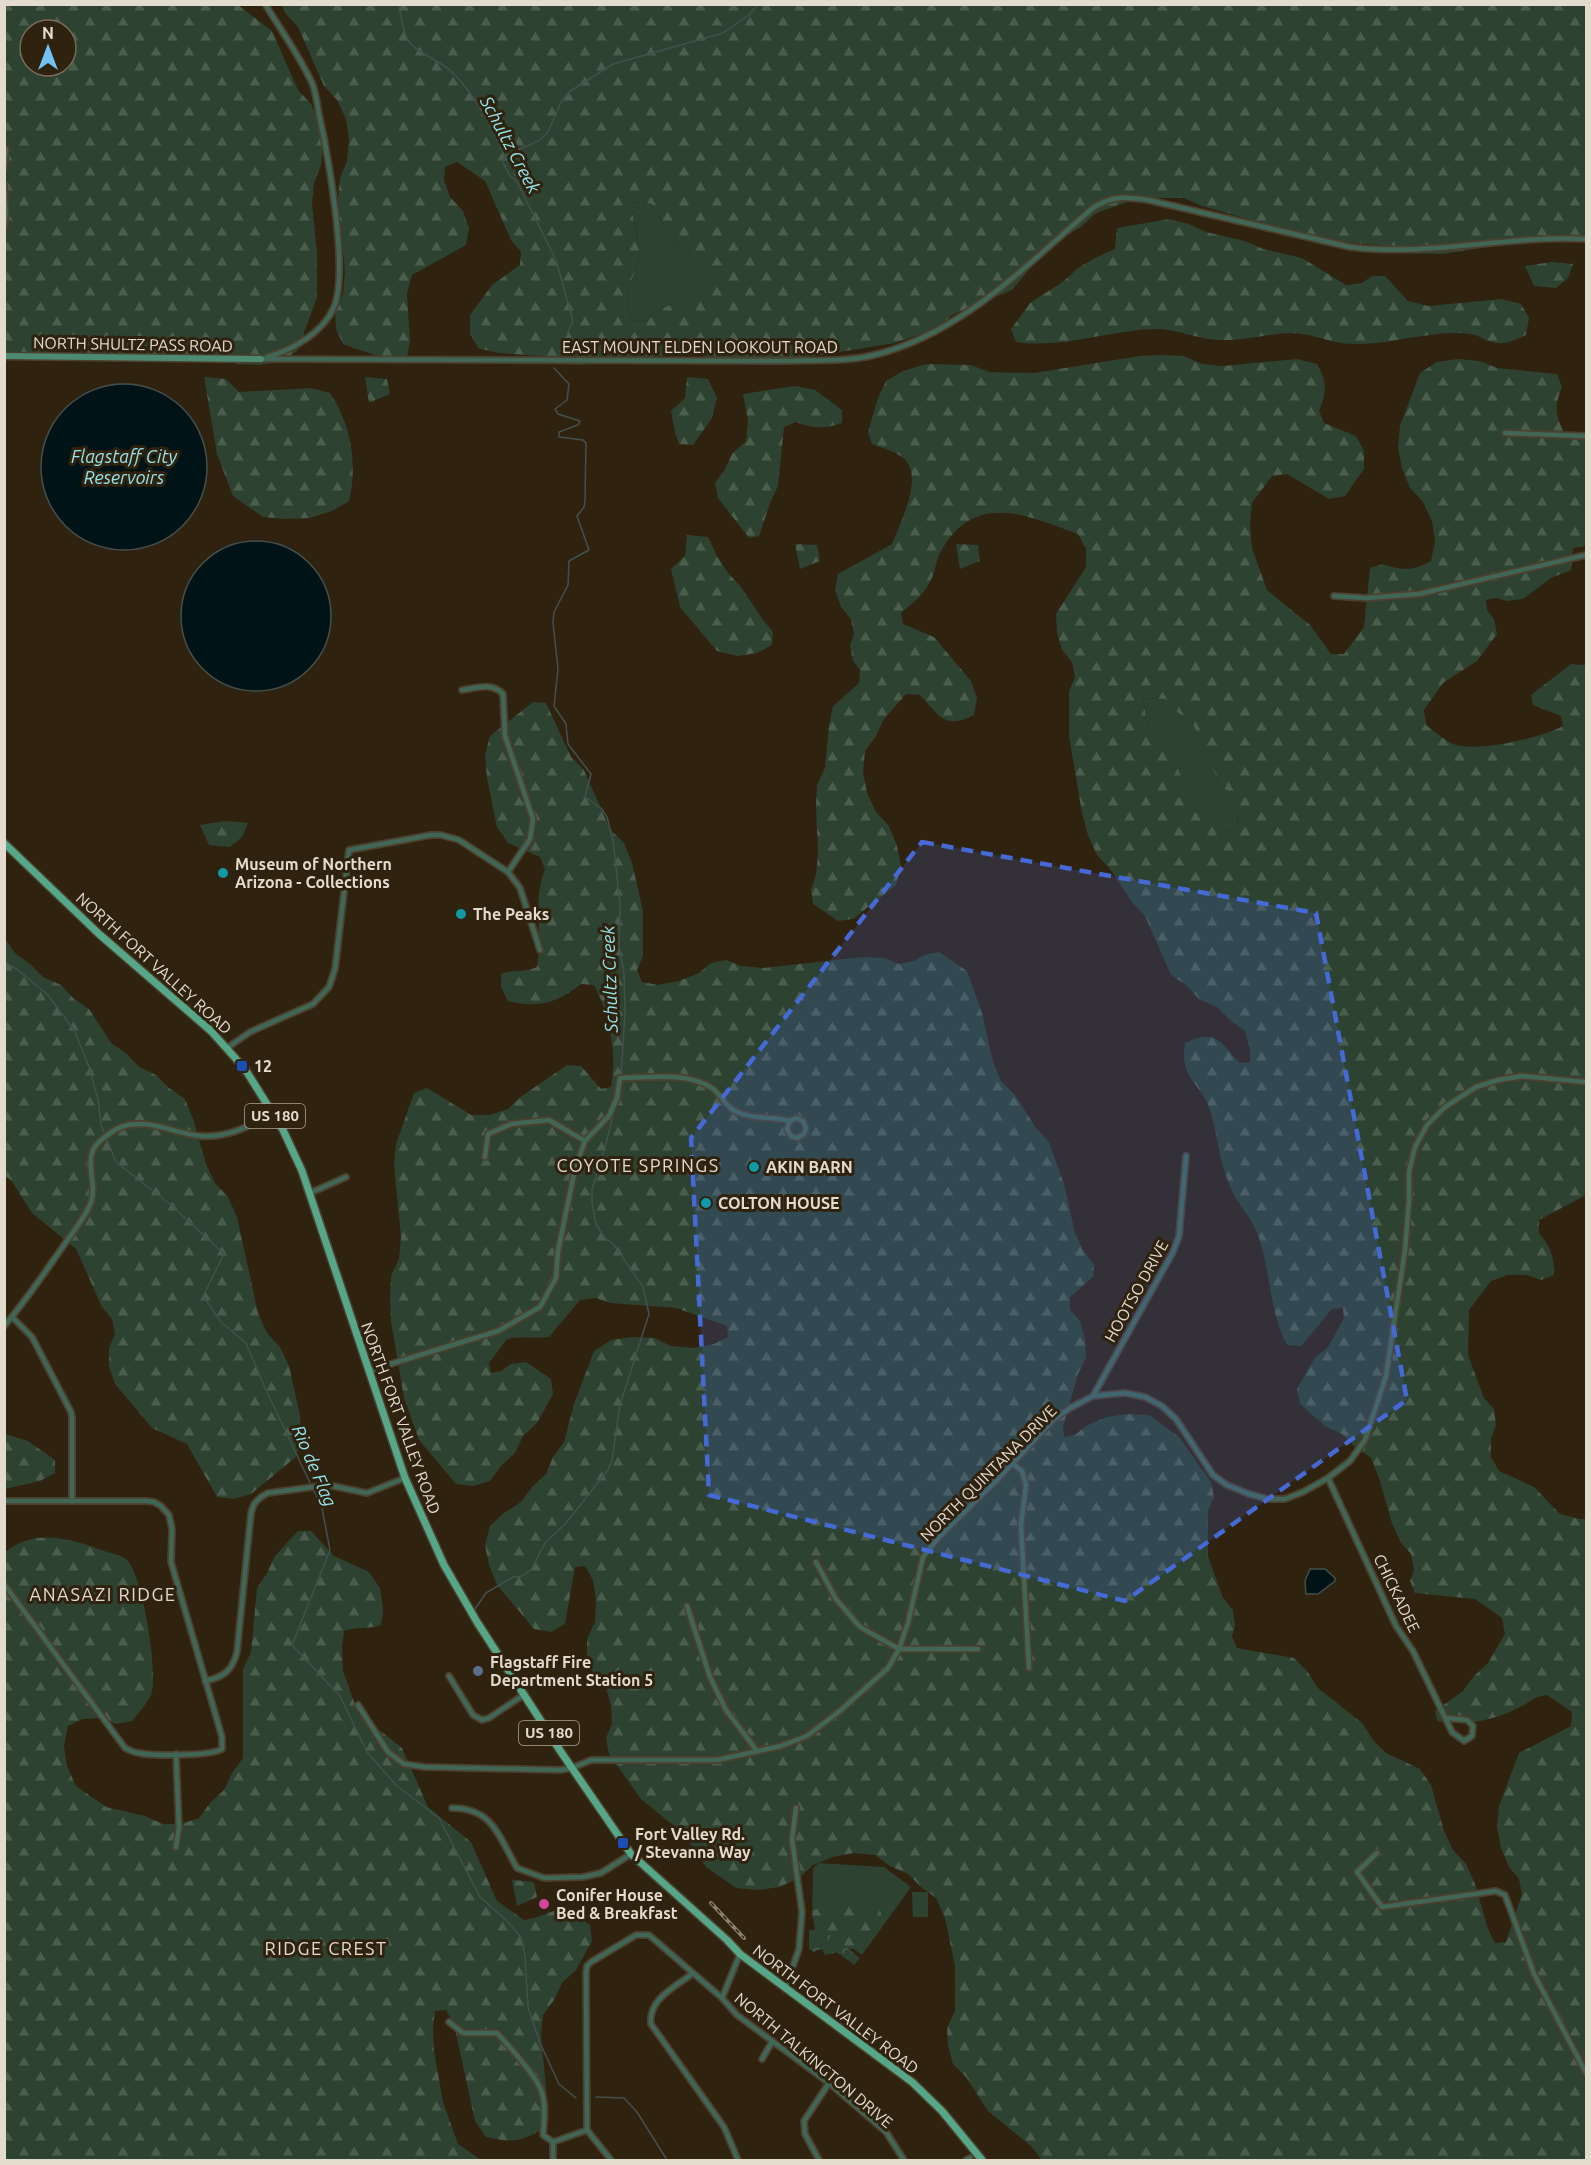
<svg xmlns="http://www.w3.org/2000/svg" width="1591" height="2165" viewBox="0 0 1591 2165" font-family="Ubuntu,sans-serif">
<style>
.green{fill:#2d4230}
.forest{fill:url(#forest-firs);fill-rule:evenodd}
.park{fill:url(#park-crowns)}
.water{fill:#001417;stroke:#44504e;stroke-width:1.5}
.lines{fill:none;stroke-linecap:round;stroke-linejoin:round}
.stream{stroke:#44504e;stroke-width:1.5}
.street-casing{stroke:#4c402e;stroke-width:8}
.secondary-casing{stroke:#4c402e;stroke-width:9}
.primary-casing{stroke:#4c402e;stroke-width:10}
.street{stroke:#416656;stroke-width:4.5}
.secondary{stroke:#4d8a72;stroke-width:6}
.primary{stroke:#56a788;stroke-width:7}
.rail-casing{stroke:#8c8171;stroke-width:4}
.rail{stroke:#2f220f;stroke-width:1.5;stroke-dasharray:4.5;stroke-linecap:butt}
.marked{fill:#456ad6;fill-opacity:0.2;stroke:#456ad6;stroke-width:4.5;stroke-dasharray:12 8;stroke-linejoin:round}
.culture-dot{fill:#0f9aa8;stroke:#2f220f;stroke-width:2}
.transit-dot{fill:#1a4fb4;stroke:#2f220f;stroke-width:2}
.service-dot{fill:#5c6f8a;stroke:#2f220f;stroke-width:2}
.hotel-dot{fill:#d1479c;stroke:#2f220f;stroke-width:2}
.labels{text-anchor:middle;stroke-width:6;stroke-linejoin:round;paint-order:stroke}
.shield{fill:#2f220f;stroke:#aea495;stroke-width:1.5}
.shield-label{font-size:15px;font-weight:bold;fill:#e4dbcf}
.street-label{font-size:16px;fill:#e4dbcf;stroke:#2f220f}
.poi-label{font-size:16px;font-weight:bold;fill:#e4dbcf;stroke:#2f220f;text-anchor:start}
.water-label{font-size:18px;font-style:italic;fill:#93e3ed;stroke:#2f220f}
.neighbourhood-label{font-size:18px;letter-spacing:1.5px;fill:#e4dbcf;stroke:#2f220f}
</style>
<defs>
<pattern id="forest-firs" width="22" height="20" patternUnits="userSpaceOnUse" patternTransform="scale(1.5)"><rect width="22" height="20" fill="#2d4230"/><path d="M5 1l3.5 6h-7zM16 11l3.5 6h-7z" fill="#4b5d4d"/></pattern>
<pattern id="park-crowns" width="20" height="18" patternUnits="userSpaceOnUse" patternTransform="scale(1.5)"><rect width="20" height="18" fill="#2d4230"/><path d="M2 6a3 3 0 1 1 6 0M12 15a3 3 0 1 1 6 0" fill="none" stroke="#4b5d4d"/></pattern>
</defs>
<rect width="100%" height="100%" fill="#2f220f"/>
<!-- green -->
<g class="green">
<path d="M630,202L652,204L672,240L712,273V286L657,311L645,321L632,320C618,284 638,282 639,253C639,237 633,218 630,202Z"/>
<polygon points="1143,698 1165,699 1178,713 1193,724 1219,783 1232,796 1238,814 1237,827 1224,832 1197,812 1171,754 1156,743 1147,723"/>
<polygon points="819,1863 884,1867 911,1887 862,1955 812,1918 813,1868"/>
<polygon points="912,1892 928,1892 928,1917 913,1917"/>
</g>
<!-- forest -->
<g class="forest">
<path d="M4,5H238L272,31L298,90L311,104L320,124L323,144L321,165L314,183L312,204L317,253V298L297,351L280,362L259,365L237,364L220,356L198,354L124,361L102,359L85,352L63,350L5,356ZM30,30H66V66H30Z"/>
<path d="M282,5H1586V236L1547,237L1443,254L1397,253L1380,245L1315,240L1297,233L1202,206L1184,198H1139L1096,213L1082,226L1048,247L1012,290L952,315L938,328L895,343L765,364H719L702,356L680,354L580,365L559,364L541,356L498,353L478,348L470,333V315L492,285L520,265L521,252L511,240L485,181L457,162L445,167L444,180L450,197L463,211L469,228L466,245L412,275L407,294L410,341L407,357L395,362L343,344L336,329L335,311L343,294L345,272L338,200L340,178L347,161L349,140L346,119L337,100L324,86L298,27L285,13ZM631,202L652,204L672,240L712,273L711,286L657,311L645,321L632,320C618,284 638,282 639,253C639,236 632,218 631,202Z"/>
<path d="M1169,219L1189,224L1206,232L1245,241L1263,249L1302,258L1346,285L1362,283L1372,276H1385L1408,301L1428,306L1502,299L1521,304L1529,318L1526,335C1515,340 1504,346 1492,342C1486,341 1481,337 1475,335C1461,332 1444,333 1430,335C1404,338 1379,345 1353,344C1331,344 1313,333 1291,333C1266,334 1242,341 1218,340C1196,339 1178,329 1156,329C1109,330 1063,349 1016,342L1011,329L1030,303L1064,281L1078,268L1095,258L1115,249L1117,228Z"/>
<polygon points="1552,262 1573,264 1568,278 1556,288 1534,286 1525,266"/>
<path d="M1163,355L1184,356L1202,364L1223,366L1297,359L1317,364C1327,382 1327,391 1319,411L1324,423L1356,436L1364,451V469L1345,496L1329,499L1287,474L1272,476L1252,503L1250,525L1252,548L1267,590L1310,625L1331,654H1344L1364,627L1370,568L1383,564C1403,571 1412,571 1431,561L1435,542L1432,521L1423,502L1410,488L1402,468L1398,448L1400,426L1420,373L1437,362L1458,359L1480,361L1497,368L1557,374L1562,387C1554,406 1555,415 1565,434L1581,436L1586,434V546L1573,548L1571,570L1551,578L1523,599L1507,601L1496,598L1486,600L1487,610L1494,619L1497,634L1477,661L1443,683L1424,710L1426,725C1434,731 1444,740 1453,744C1476,753 1541,738 1563,726L1561,716L1533,705L1531,695L1571,664L1585,665L1586,667V1195L1539,1220V1233C1550,1246 1555,1258 1554,1275L1541,1280L1527,1275H1508L1491,1281L1469,1310L1468,1355L1484,1398L1494,1409L1496,1425L1491,1439V1457L1499,1471L1534,1487L1560,1514L1579,1519H1586V2160H1042L1031,2146L988,2111L966,2077L953,2064L948,2046L947,2028L955,2011V1966L945,1918L936,1898L921,1887L908,1874L890,1866L875,1855L853,1853L833,1857L813,1865L799,1878L779,1887L758,1890L736,1888L706,1867L684,1834L641,1799L609,1754L606,1738L612,1724L611,1706L606,1688L593,1675L587,1657V1639L595,1622L596,1600L593,1580L585,1566L575,1567L565,1624L551,1632L534,1629L497,1585L489,1565L485,1545L490,1526L504,1513L521,1502L532,1487L546,1474L553,1457L564,1442L574,1404L594,1351L611,1340L632,1337L654,1338L671,1346L693,1348L714,1344L728,1337L727,1326L676,1308L610,1303L596,1298L580,1300L549,1337C534,1339 521,1336 507,1339L489,1363L491,1373L501,1371L511,1364L526,1362L551,1379L553,1394L537,1423L523,1436L515,1453L501,1466L490,1481L473,1486L456,1484L419,1440L404,1398L391,1321L390,1297L391,1276L399,1259L401,1237L394,1165L396,1144L414,1093L427,1088L471,1115H490L508,1109L522,1096L567,1065L581,1066L601,1089L611,1087C617,1054 610,1014 594,985L581,984C556,1004 538,1008 508,1001L501,987V974C514,969 524,973 537,967C543,934 532,901 545,869L540,857L508,843L497,827L487,778L485,755L490,736L533,702L546,703L571,757L584,770L610,829L624,843L632,863L643,911V956L637,970L642,982L658,985L679,981L699,973L711,963L726,960L741,966L763,968L863,957L884,958L899,964L914,961L924,955L939,952L967,971L982,1013L993,1062L1001,1081L1015,1095L1036,1128L1049,1142L1064,1184L1075,1233L1084,1252L1094,1264L1093,1277L1070,1297V1310L1080,1321L1085,1339L1086,1357L1078,1374L1063,1427L1064,1437L1075,1435L1086,1426L1106,1417L1127,1414L1149,1415L1179,1437L1211,1482L1214,1497L1208,1511V1556L1223,1598L1233,1610L1235,1625L1232,1636L1237,1648L1294,1658L1307,1671L1318,1688L1362,1723L1373,1740L1386,1753L1420,1769L1431,1785L1444,1831L1453,1850L1466,1864L1475,1884L1488,1929L1495,1943L1506,1942L1522,1894L1519,1879L1509,1867L1501,1848L1497,1827L1499,1806L1519,1753L1571,1726L1572,1712L1547,1695C1529,1698 1532,1702 1518,1708C1492,1721 1465,1726 1437,1721L1435,1711L1463,1691L1474,1676L1488,1663L1505,1634L1502,1618L1475,1599L1415,1593L1410,1581L1414,1570L1411,1554L1401,1543L1392,1523L1379,1478L1371,1458L1355,1447L1342,1434L1325,1426L1300,1404L1297,1389L1314,1359L1328,1347L1344,1318L1343,1308L1332,1309L1301,1346L1287,1345C1269,1311 1271,1272 1258,1235C1251,1216 1236,1203 1229,1184C1220,1162 1217,1136 1211,1113C1202,1081 1179,1082 1185,1043C1216,1028 1220,1042 1240,1063L1250,1062V1049L1245,1031L1230,1020L1217,1007L1199,999L1186,985L1171,975L1145,916L1132,902L1110,869L1097,855L1088,835L1082,813L1069,736V691L1075,677L1072,662L1062,650L1057,633L1056,614L1086,567V549L1078,534C1026,515 974,490 940,553C936,560 936,568 933,575C927,592 914,602 901,613L903,624L934,637L971,681L977,698L974,715C944,730 940,716 920,695L906,694L884,719L876,736L865,751L863,772L867,793L876,812L889,826L897,846L901,866L896,885L853,919L838,921L813,904L811,889L816,875L818,853L816,806L817,785L825,768L829,725L833,706L859,683L860,670L853,661L850,645L854,634L851,619L841,607L835,590L838,574L892,544C900,523 926,474 902,457C894,451 882,448 872,444L868,432L878,398L886,381L903,371L926,364L971,365L989,372L1034,373L1139,356ZM1143,698L1165,699L1178,713L1193,724L1219,783L1232,796L1238,814L1237,827L1224,832L1197,812L1171,753L1156,743L1147,723Z"/>
<path d="M204,377L226,379L239,392L311,388L330,393C351,424 358,465 349,501L332,511L309,518L285,519L263,517L233,496L217,454Z"/>
<polygon points="365,377 387,379 390,394 369,403"/>
<polygon points="687,377 708,379 717,398 712,418 693,445 679,444 675,432 671,411 685,398"/>
<path d="M795,386L815,390L842,410V423C825,429 813,429 796,422L784,427L778,486L770,503L759,536L749,538L718,498L715,483L724,471L732,454L746,441L748,420L743,394Z"/>
<polygon points="687,535 708,537 717,556 728,573 741,587 763,620 773,632 772,645 757,653 737,656 717,651 680,607 671,569 685,556"/>
<polygon points="795,544 817,545 820,561 800,569"/>
<polygon points="956,544 978,545 980,561 960,569"/>
<polygon points="226,821 248,823 242,837 230,847 209,845 200,825"/>
<polygon points="4,937 15,953 30,964 43,977 61,985 74,999 89,1009 111,1043 126,1053 139,1067 156,1075 169,1088 185,1099 193,1119 206,1164 215,1183 228,1197 237,1217 258,1313 267,1333 280,1347 289,1366 300,1415 301,1438 296,1457 251,1494 234,1499 217,1497 187,1444 152,1428 115,1384 109,1367 109,1348 115,1334 112,1319 102,1307 76,1249 32,1213 11,1180 5,1176"/>
<polygon points="5,1434 28,1441 55,1460 55,1473 40,1481 5,1489"/>
<path d="M298,1531H311L334,1556L369,1572L380,1588L383,1609L381,1625C368,1630 358,1626 344,1631L342,1647L343,1671L358,1713L402,1748L428,1807L471,1842L497,1901L524,1920C539,1918 550,1911 565,1908L590,1925L592,1941L576,1970L562,1983L554,2000L543,2015L541,2036L548,2109L544,2128C522,2142 511,2143 486,2137L475,2121L454,2024L446,2010L435,2011L433,2028L434,2051L443,2102L458,2144L481,2160H5L4,1553C35,1527 72,1539 104,1551C110,1553 120,1555 126,1559C143,1573 159,1676 151,1695C147,1704 138,1713 132,1721L116,1724L102,1718L83,1719L68,1726L64,1746L67,1766L76,1786L106,1807L145,1816L163,1824H181L199,1818L210,1803L224,1790L232,1773L243,1758V1669L251,1652L257,1588L267,1573L275,1556Z"/>
<polygon points="512,1880 534,1882 537,1897 517,1906"/>
<polygon points="864,1902 879,1907 883,1920 864,1946 825,1955 816,1936 812,1910"/>
</g>
<!-- park -->
<path class="park" d="M822,1929L860,1958L854,1965C840,1955 830,1943 814,1952L809,1949V1930Z"/>
<!-- water -->
<g class="water">
<circle cx="124" cy="467" r="83"/>
<circle cx="256" cy="616" r="75"/>
<polygon points="1310,1569 1325,1569 1335,1578 1335,1581 1318,1594 1306,1594 1305,1581"/>
</g>
<g class="lines">
<!-- stream -->
<g class="stream">
<path d="M398,4C403,17 401,33 411,44C423,56 441,61 453,73C477,97 491,127 505,156L503,162L509,175L517,182L556,260L573,321L560,351"/>
<polyline points="505,156 540,140 548,132 561,102 569,92 613,64 723,33 749,15 758,4"/>
<polyline points="554,368 569,384 567,400 555,409 558,414 580,421 578,425 559,432 559,437 583,440 586,443 585,500 584,507 577,516 589,550 569,561 568,585 554,612 553,622 558,669 554,706 566,724 568,744 591,774 585,797 601,808 607,817 613,841 620,903 619,948 624,972 625,1013 621,1077"/>
<polyline points="4,962 18,970 48,995 74,1030 88,1064 98,1099 101,1125 116,1162 171,1205 224,1254 203,1296 221,1322 246,1343 266,1390 322,1508 330,1550 292,1645 340,1696 367,1752 380,1767 397,1786 439,1818 480,1897 506,1920 521,1937 525,1956 528,2007 540,2043 559,2084 576,2098"/>
<polyline points="475,1609 486,1593 513,1577 522,1576 531,1570 545,1543 566,1523 608,1470 612,1460 620,1405 649,1314 643,1287 614,1245 604,1237 596,1224 592,1203 592,1189 605,1148 614,1111"/>
<polyline points="596,2097 624,2098 637,2112 667,2160"/>
</g>
<defs>
<g id="street">
<path d="M265,4C281,30 299,55 312,83C316,92 317,104 319,114C328,155 349,271 334,307C323,333 292,350 267,357"/>
<polyline points="4,169 6,149"/>
<polyline points="4,186 6,213 4,228"/>
<path d="M261,359L787,361C815,360 846,362 874,355C962,334 1027,264 1094,207C1115,195 1125,197 1148,200L1350,247C1431,257 1506,235 1586,239"/>
<polyline points="1505,433 1586,436"/>
<polyline points="1334,596 1366,598 1419,594 1586,555"/>
<path d="M462,690C476,688 492,682 503,694L505,736L533,819L530,839L508,872"/>
<polyline points="227,1048 250,1032 313,1004 329,987 335,969 349,850 431,835 441,835 459,840 508,872 520,888 540,950"/>
<polyline points="485,1157 488,1134 511,1124 549,1120 585,1141"/>
<polyline points="310,1193 346,1177"/>
<polyline points="12,1317 32,1337 71,1412 72,1417 72,1500"/>
<path d="M4,1326C26,1301 45,1272 64,1245C72,1233 83,1220 89,1207C102,1182 76,1156 105,1137C110,1133 115,1129 121,1127C147,1117 175,1134 201,1136C227,1138 251,1126 273,1113"/>
<path d="M368,1371L498,1331L540,1307L556,1278L558,1251L575,1169L585,1141L609,1116L617,1098L620,1078C649,1078 686,1071 712,1088C721,1094 725,1106 735,1111C752,1120 771,1116 790,1121L787,1129L791,1136L797,1138L804,1134L806,1128L803,1121L796,1118L790,1121"/>
<polyline points="1093,1396 1173,1252 1179,1236 1186,1156"/>
<polyline points="1013,1464 1022,1471 1026,1485 1021,1525 1029,1668"/>
<polyline points="1328,1478 1396,1626 1413,1651 1452,1732 1464,1741 1472,1736 1473,1726 1467,1720 1446,1718"/>
<path d="M4,1501H146L154,1502L161,1506L169,1515L172,1529L171,1562L222,1737V1749C212,1756 153,1756 139,1753C134,1753 130,1750 125,1748L4,1584"/>
<polyline points="816,1562 836,1599 860,1627 899,1649 978,1649"/>
<polyline points="687,1606 710,1677 726,1710 757,1751"/>
<polyline points="449,1676 473,1715 482,1720 489,1718 525,1694"/>
<path d="M205,1681C224,1677 232,1671 237,1652L251,1513L254,1504L261,1497L268,1493L328,1485L367,1493L405,1478"/>
<polyline points="358,1705 388,1752 404,1764 425,1767 560,1770 572,1768 591,1760 717,1760 781,1746 807,1736 841,1710 888,1668 899,1649 908,1623 923,1557 939,1537 997,1480 1054,1419 1072,1407 1093,1396 1125,1393 1145,1397 1162,1406 1176,1419 1213,1475 1227,1485 1249,1494 1268,1499 1285,1499 1303,1492 1328,1478 1350,1461 1365,1440 1386,1376 1405,1250 1409,1201 1409,1172 1415,1147 1427,1125 1445,1107 1476,1087 1498,1080 1522,1076 1586,1082"/>
<path d="M452,1808C493,1808 499,1837 517,1868L544,1878L583,1877L601,1873L631,1854"/>
<polyline points="176,1847 179,1828 176,1754"/>
<polyline points="1377,1853 1357,1872 1382,1907 1496,1891 1505,1895 1534,1974 1586,2073"/>
<path d="M692,1974C675,1987 648,1999 651,2024L724,2127L738,2160"/>
<polyline points="785,1989 799,1949 802,1912 792,1839 796,1808"/>
<polyline points="722,1998 740,1954"/>
<path d="M449,2022L463,2033H497C509,2046 538,2078 542,2093C546,2106 544,2122 543,2135L553,2142L587,2130"/>
<polyline points="762,2059 772,2042"/>
<polyline points="553,2142 553,2160"/>
<polyline points="611,2160 587,2130 586,1973 587,1966 591,1962 636,1935 649,1935 722,1998 737,2015 829,2083 886,2132 904,2160"/>
<polyline points="819,2160 805,2134 804,2121 829,2083"/>
<polyline points="966,2160 970,2158"/>
</g>
<polyline id="secondary" points="4,356 261,359"/>
<polyline id="primary" points="4,843 99,934 211,1031 245,1069 283,1130 302,1171 405,1478 444,1565 477,1622 561,1752 631,1854 727,1940 740,1954 912,2082 942,2111 982,2160"/>
</defs>
<!-- street casing -->
<use href="#street" class="street-casing"/>
<!-- secondary casing -->
<use href="#secondary" class="secondary-casing"/>
<!-- primary casing -->
<use href="#primary" class="primary-casing"/>
<!-- street -->
<use href="#street" class="street"/>
<!-- secondary -->
<use href="#secondary" class="secondary"/>
<!-- primary -->
<use href="#primary" class="primary"/>
<defs>
<polyline id="rail" points="711,1903 744,1938"/>
</defs>
<!-- rail casing -->
<use href="#rail" class="rail-casing"/>
<!-- rail -->
<use href="#rail" class="rail"/>
</g>
<!-- marked area -->
<path class="marked" d="M922,842L1316,913L1407,1400L1125,1601L709,1495L691,1138Z"/>
<!-- markers -->
<g class="culture-dot">
<circle cx="223" cy="873" r="6"/>
<circle cx="461" cy="914" r="6"/>
<circle cx="754" cy="1167" r="6"/>
<circle cx="706" cy="1203" r="6"/>
</g>
<g class="transit-dot">
<rect x="236" y="1060" width="12" height="12" rx="3"/>
<rect x="617" y="1837" width="12" height="12" rx="3"/>
</g>
<circle class="service-dot" cx="478" cy="1671" r="6"/>
<circle class="hotel-dot" cx="544" cy="1904" r="6"/>
<g class="labels">
<!-- shield labels -->
<g class="shield">
<rect x="245" y="1104" width="60" height="24" rx="4.5"/>
<rect x="519" y="1721" width="60" height="24" rx="4.5"/>
</g>
<g class="shield-label">
<text x="275" y="1121">US 180</text>
<text x="549" y="1738">US 180</text>
</g>
<!-- street labels -->
<g class="street-label">
<text transform="translate(133 344) rotate(1)" y="6">NORTH SHULTZ PASS ROAD</text>
<text x="700" y="353">EAST MOUNT ELDEN LOOKOUT ROAD</text>
<text transform="translate(154 963) rotate(42)" y="6">NORTH FORT VALLEY ROAD</text>
<text transform="translate(1136 1291) rotate(-61)" y="6">HOOTSO DRIVE</text>
<text transform="translate(401 1418) rotate(70)" y="6">NORTH FORT VALLEY ROAD</text>
<text transform="translate(988 1473) rotate(-45)" y="6">NORTH QUINTANA DRIVE</text>
<text transform="translate(1397 1593) rotate(64)" y="6">CHICKADEE</text>
<text transform="translate(836 2009) rotate(37)" y="6">NORTH FORT VALLEY ROAD</text>
<text transform="translate(814 2060) rotate(40)" y="6">NORTH TALKINGTON DRIVE</text>
</g>
<!-- poi labels -->
<g class="poi-label">
<text x="235" y="870">Museum of Northern<tspan x="235" dy="18">Arizona - Collections</tspan></text>
<text x="473" y="920">The Peaks</text>
<text x="254" y="1072">12</text>
<text x="766" y="1173">AKIN BARN</text>
<text x="718" y="1209">COLTON HOUSE</text>
<text x="490" y="1668">Flagstaff Fire<tspan x="490" dy="18">Department Station 5</tspan></text>
<text x="635" y="1840">Fort Valley Rd.<tspan x="635" dy="18">/ Stevanna Way</tspan></text>
<text x="556" y="1901">Conifer House<tspan x="556" dy="18">Bed &amp; Breakfast</tspan></text>
</g>
<!-- water labels -->
<g class="water-label">
<text transform="translate(510 145) rotate(62)" y="6">Schultz Creek</text>
<text x="124" y="463">Flagstaff City<tspan x="124" dy="21">Reservoirs</tspan></text>
<text transform="translate(610 979) rotate(-92)" y="6">Schultz Creek</text>
<text transform="translate(314 1466) rotate(67)" y="6">Rio de Flag</text>
</g>
<!-- neighbourhood labels -->
<g class="neighbourhood-label">
<text x="638" y="1172">COYOTE SPRINGS</text>
<text x="103" y="1601">ANASAZI RIDGE</text>
<text x="326" y="1955">RIDGE CREST</text>
</g>
</g>
<!-- border -->
<rect width="1591" height="2165" fill="none" stroke="#e4dbcf" stroke-width="12"/>
<!-- north arrow -->
<g transform="translate(48 48)"><circle r="28" fill="#2f220f" stroke="#776c5c" stroke-width="1.5"/>
<path d="M0-4.5L10 22L0 15L-10 22Z" fill="#73c1f5"/>
<text y="-9" font-size="16" font-weight="bold" text-anchor="middle" fill="#e4dbcf">N</text>
</g>
</svg>
